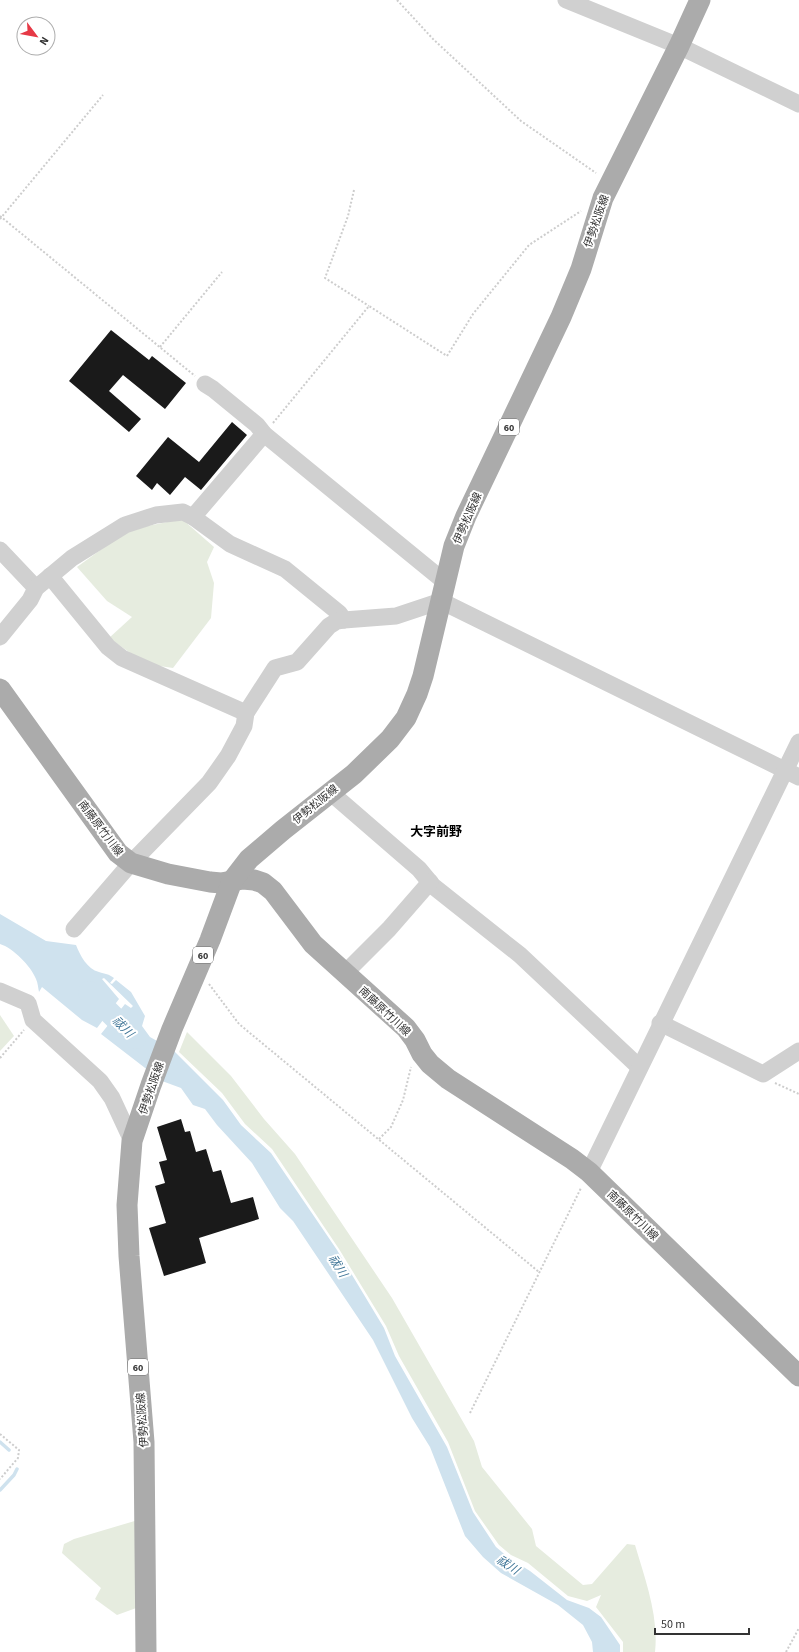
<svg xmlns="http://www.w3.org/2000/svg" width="799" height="1652" viewBox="0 0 799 1652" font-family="'Source Sans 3','Noto Sans JP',sans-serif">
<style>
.green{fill:#e6ecdf}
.water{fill:#cfe2ee}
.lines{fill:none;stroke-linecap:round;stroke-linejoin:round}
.stream{stroke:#cfe2ee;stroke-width:3.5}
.river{stroke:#cfe2ee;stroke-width:22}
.building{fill:#1a1a1a}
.path{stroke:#cdcdcd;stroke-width:2;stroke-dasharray:2 2;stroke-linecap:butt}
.minor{stroke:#d0d0d0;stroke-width:17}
.major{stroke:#ababab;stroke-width:21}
.labels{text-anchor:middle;stroke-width:4;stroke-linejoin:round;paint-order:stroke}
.shield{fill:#fff;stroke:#707070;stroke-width:1}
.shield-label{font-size:10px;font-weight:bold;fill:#333}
.street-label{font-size:11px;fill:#333;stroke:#fff}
.water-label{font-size:12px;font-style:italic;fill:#3f7597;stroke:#fff}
.quarter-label{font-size:13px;font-weight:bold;fill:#000;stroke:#fff}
</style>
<rect width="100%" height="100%" fill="#fff"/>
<!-- green -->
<g class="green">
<polygon points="182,519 214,547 207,562 214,583 211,618 173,668 146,664 109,638 132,617 107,601 77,567 128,530"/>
<polygon points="0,1015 14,1036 0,1051"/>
<path d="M187,1032L231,1076L264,1119L295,1154L392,1298L474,1441L482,1467L532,1529L536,1546L583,1585L592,1584L627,1544L635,1545C645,1579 659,1616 655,1652H623V1642L596,1607L601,1595L587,1601L568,1596L528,1563L511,1555L499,1545L475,1511L448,1442L399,1356L386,1326L339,1249L272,1149L245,1124L222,1093L179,1052Z"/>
<polygon points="138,1520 139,1607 117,1615 95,1599 101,1588 62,1553 64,1544 74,1539"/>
</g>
<!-- water -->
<path class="water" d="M0,914L46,941L76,945C80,955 87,969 99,972C105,974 109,974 114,978L110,983L112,984L116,980L131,992L145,1016L142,1026L150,1037L173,1050L223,1100L241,1125L271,1153L337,1250L384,1328L395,1356L447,1447L473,1512L496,1547L509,1558L530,1571L567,1600L589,1608L601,1617L620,1645V1652H593L592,1642L583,1625L558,1605L501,1573L483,1557L465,1536L430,1447L412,1418L373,1340L293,1221L280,1208L252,1163L217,1125L205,1109L193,1105L181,1088L162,1081L101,1034L125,1004L131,1008L133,1006L104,978L102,979L119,999L97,1028L82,1020L42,987L39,992C38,988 38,983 36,979C31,966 13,948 0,944Z"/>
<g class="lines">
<!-- stream -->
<g class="stream">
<polyline points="0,1442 9,1450"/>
<polyline points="0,1490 14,1475 17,1469"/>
</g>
<!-- river -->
<polyline class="river" points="89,992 135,1038"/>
</g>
<!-- building -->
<g class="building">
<polygon points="111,330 149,360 152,356 186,383 165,409 123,375 109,391 141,419 129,432 69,381"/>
<polygon points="232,422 247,435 201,490 185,477 170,495 157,483 152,490 136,476 168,437 199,462"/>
<polygon points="181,1119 185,1132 190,1131 196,1152 206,1149 213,1172 221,1170 231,1203 253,1197 259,1219 199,1238 206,1263 164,1276 149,1228 166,1223 155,1186 165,1183 159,1162 167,1160 157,1127"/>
</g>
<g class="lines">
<!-- path -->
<g class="path">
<polyline points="397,0 433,39 521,121 596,173"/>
<polyline points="354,190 348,216 325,278 369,306"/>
<polyline points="0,216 195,376"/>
<polyline points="0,219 103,95"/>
<polyline points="160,347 222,272"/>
<polyline points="273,423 369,306 447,356 473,314 529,245 581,211"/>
<polyline points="209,984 239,1024 539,1272"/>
<polyline points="0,1058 24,1030"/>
<polyline points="775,1083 799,1094"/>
<polyline points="379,1139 391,1127 403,1100 411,1067"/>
<polyline points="470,1413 581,1188"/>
<polyline points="0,1434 19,1450 18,1458 0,1479"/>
<polyline points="786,1652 799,1628"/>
</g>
<!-- minor -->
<g class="minor">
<polyline points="566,0 679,46 799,104"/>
<polyline points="205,384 213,389 257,425 264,434 445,582"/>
<polyline points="193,517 264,434"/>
<polyline points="0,550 36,588"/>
<polyline points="50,576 108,647 122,658 246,713"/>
<polyline points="0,637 30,600 36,588 72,558 125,525 156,515 183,512 193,517 230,544 285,569 339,613 344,620 396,616 441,601 799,777"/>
<polyline points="330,792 419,869 433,886 520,955 639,1067"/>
<polyline points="74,929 131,863 209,783 228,756 244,726 246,713 275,668 297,662 329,626 337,621 344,620"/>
<polyline points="345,973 389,929 430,882"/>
<polyline points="0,991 28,1003 33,1020 100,1081 112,1098 132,1141"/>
<polyline points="660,1023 763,1074 799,1051"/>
<polyline points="589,1172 799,742"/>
</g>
<!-- major -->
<g class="major">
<polyline points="0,689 118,853 131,863 168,874 210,882 221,883 243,879 254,880 263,883 273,891 313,944 406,1028 415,1040 422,1054 430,1064 448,1079 572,1159 589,1172 799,1376"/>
<polyline points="146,1652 144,1442 129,1256 127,1205 132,1141 151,1085 172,1029 210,940 232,881 249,859 283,830 354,774 390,739 406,718 417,694 423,676 454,546 466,516 561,317 581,269 603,198 679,46 700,0"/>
</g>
</g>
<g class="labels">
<!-- shield labels -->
<g class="shield">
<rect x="499" y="419" width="20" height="16" rx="3"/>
<rect x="193" y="947" width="20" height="16" rx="3"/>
<rect x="128" y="1359" width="20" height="16" rx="3"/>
</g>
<g class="shield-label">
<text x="509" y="431">60</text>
<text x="203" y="959">60</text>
<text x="138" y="1371">60</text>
</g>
<!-- street labels -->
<g class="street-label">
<text transform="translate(596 221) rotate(-71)" y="4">伊勢松阪線</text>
<text transform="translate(467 518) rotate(-66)" y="4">伊勢松阪線</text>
<text transform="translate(315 804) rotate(-39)" y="4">伊勢松阪線</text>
<text transform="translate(101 828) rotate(53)" y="4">南藤原竹川線</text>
<text transform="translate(385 1011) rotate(43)" y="4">南藤原竹川線</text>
<text transform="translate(151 1088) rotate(-71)" y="4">伊勢松阪線</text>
<text transform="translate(633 1215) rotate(44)" y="4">南藤原竹川線</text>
<text transform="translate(142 1420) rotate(-94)" y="4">伊勢松阪線</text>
</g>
<!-- water labels -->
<g class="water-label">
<text transform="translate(123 1027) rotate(45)" y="4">祓川</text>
<text transform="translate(338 1266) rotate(58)" y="4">祓川</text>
<text transform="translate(508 1565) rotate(33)" y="4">祓川</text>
</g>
<!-- quarter labels -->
<g class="quarter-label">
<text x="436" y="836">大字前野</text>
</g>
</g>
<!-- north arrow -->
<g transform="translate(36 36) rotate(122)"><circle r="19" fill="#ffffff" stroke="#adadad"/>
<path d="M0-3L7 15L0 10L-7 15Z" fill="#e63946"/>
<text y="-6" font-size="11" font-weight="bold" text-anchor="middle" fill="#333333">N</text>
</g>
<!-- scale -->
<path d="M655 1628v6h94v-6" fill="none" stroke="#333333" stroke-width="2"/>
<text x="661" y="1628" font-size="12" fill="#333333" stroke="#ffffff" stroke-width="3" paint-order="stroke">50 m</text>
</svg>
